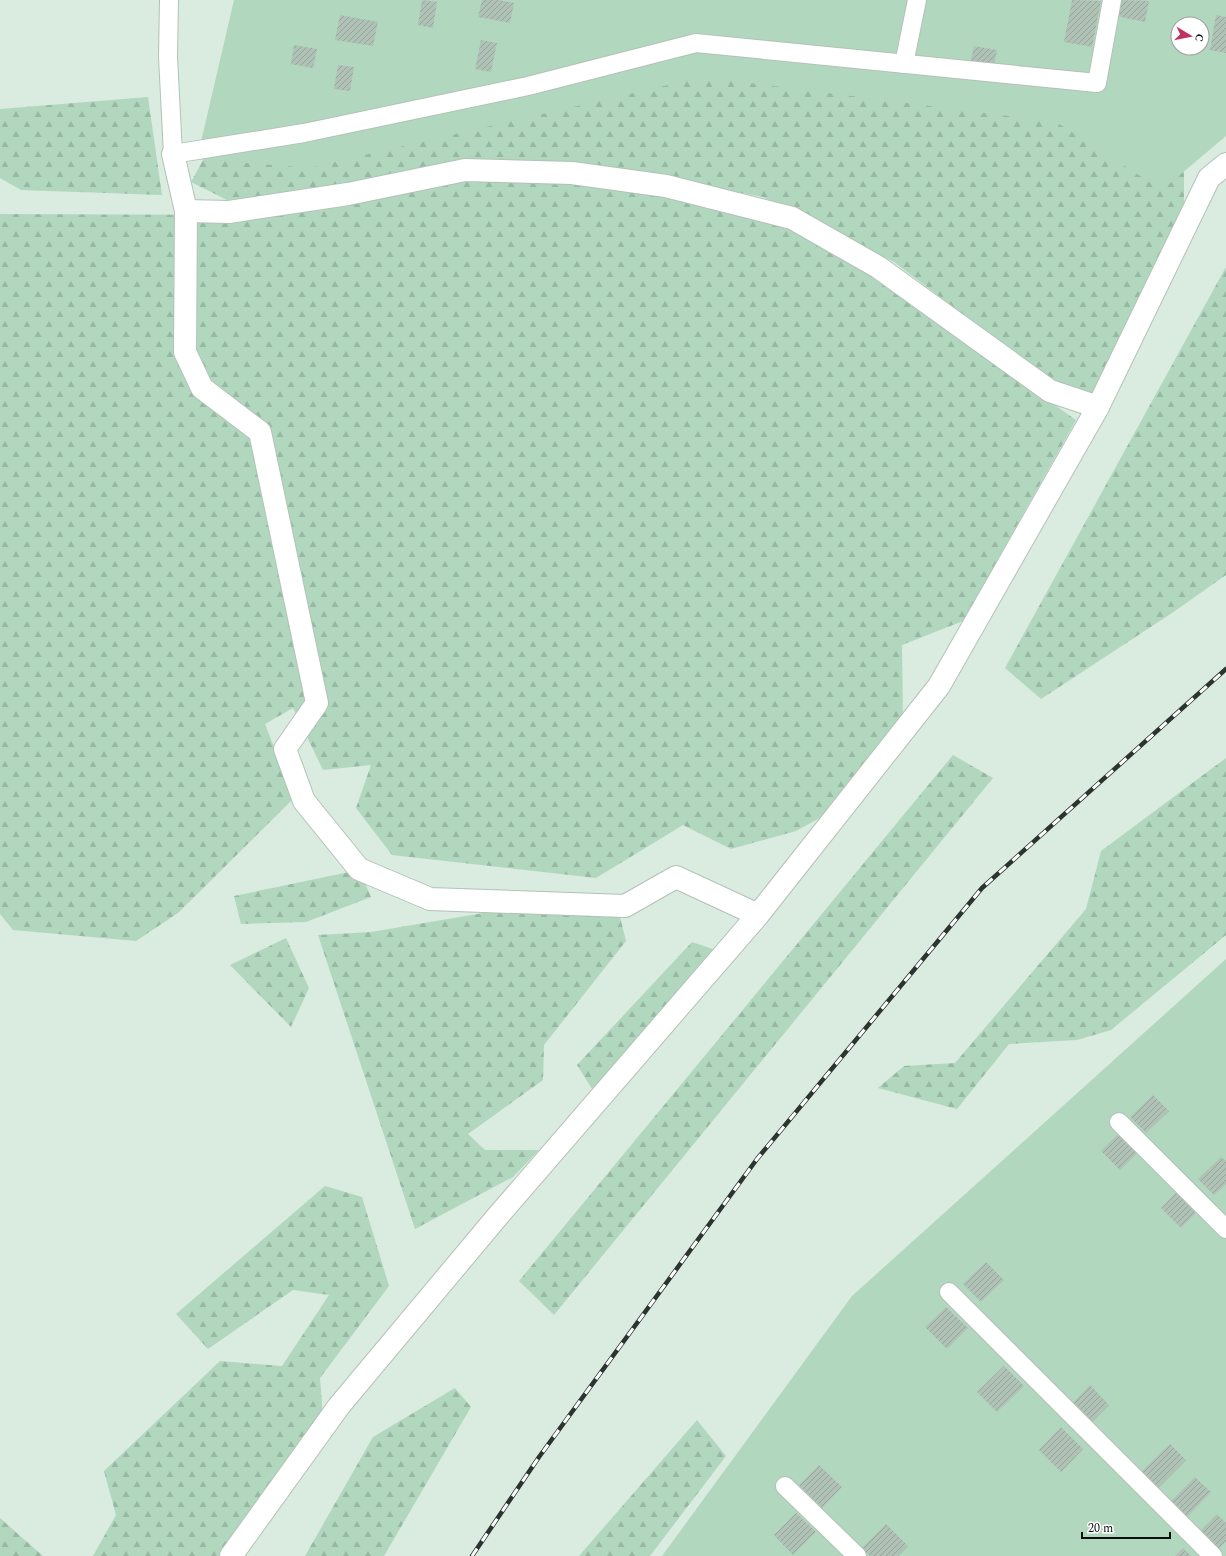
<svg xmlns="http://www.w3.org/2000/svg" width="1226" height="1556" viewBox="0 0 1226 1556" font-family="Spectral,serif">
<style>
.forest{fill:url(#forest-firs)}
.garden{fill:#b1d7be;fill-rule:evenodd}
.building{fill:url(#building-hatch)}
.lines{fill:none;stroke-linecap:round;stroke-linejoin:round}
.service-casing{stroke:#b2c2b7;stroke-width:20}
.minor-casing{stroke:#b2c2b7;stroke-width:24}
.secondary-casing{stroke:#b2c2b7;stroke-width:24}
.service{stroke:#fff;stroke-width:18}
.minor{stroke:#fff;stroke-width:22}
.secondary{stroke:#fff;stroke-width:22}
.rail-casing{stroke:#2c342f;stroke-width:4.5}
.rail{stroke:#fff;stroke-width:3;stroke-dasharray:9;stroke-linecap:butt}
</style>
<defs>
<pattern id="forest-firs" width="22" height="20" patternUnits="userSpaceOnUse"><rect width="22" height="20" fill="#b1d7be"/><path d="M5 1l3.5 6h-7zM16 11l3.5 6h-7z" fill="#97b8a2"/></pattern>
<pattern id="building-hatch" width="6" height="6" patternUnits="userSpaceOnUse"><rect width="6" height="6" fill="#b0c1b6"/><path d="M-1 1l2-2M0 6l6-6M5 7l2-2" fill="none" stroke="#96a59b"/></pattern>
</defs>
<rect width="100%" height="100%" fill="#daebe0"/>
<!-- forest -->
<g class="forest">
<polygon points="672,57 1184,138 1184,244 1095,397 1047,378 894,262 763,197 602,166 460,162 235,204 191,182 204,158"/>
<polygon points="148,97 162,195 21,190 0,178 0,109"/>
<polygon points="479,173 645,186 807,231 1076,420 963,621 902,645 903,721 845,804 796,831 731,849 683,825 596,878 392,855 356,808 371,765 323,770 293,708 265,724 294,798 178,913 136,941 13,930 0,914 0,214 252,215"/>
<polygon points="1226,267 1226,575 1172,613 1041,699 1005,668"/>
<polygon points="953,755 993,778 554,1315 519,1281"/>
<polygon points="1226,758 1226,935 1111,1030 1077,1040 1009,1044 957,1109 878,1088 904,1066 955,1063 1086,909 1101,851"/>
<polygon points="359,870 371,897 306,922 241,924 234,896"/>
<polygon points="567,899 616,901 626,941 544,1045 543,1080 468,1134 485,1150 539,1150 513,1177 415,1229 318,935 371,932"/>
<polygon points="286,938 309,988 291,1027 230,965"/>
<polygon points="692,942 718,951 594,1092 577,1065"/>
<polygon points="325,1186 362,1197 389,1286 320,1378 323,1417 224,1556 93,1556 116,1515 104,1471 220,1361 282,1366 329,1295 293,1290 208,1349 176,1314"/>
<polygon points="455,1388 471,1407 384,1556 305,1556 373,1437"/>
<polygon points="697,1420 726,1456 650,1556 579,1556"/>
<polygon points="0,1518 43,1556 0,1556"/>
</g>
<!-- garden -->
<g class="garden">
<path d="M234,0H1226V136L1162,190L1056,122L703,77L309,168L197,159ZM1178,24H1202V48H1178Z"/>
<polygon points="1226,959 1226,1556 662,1556 852,1296"/>
</g>
<!-- building -->
<g class="building">
<polygon points="422,0 437,2 433,28 418,25"/>
<polygon points="482,0 499,0 514,3 510,23 478,17"/>
<polygon points="1072,0 1101,1 1092,47 1064,42"/>
<polygon points="1119,0 1149,1 1145,22 1116,16"/>
<polygon points="340,15 378,22 373,46 335,40"/>
<polygon points="1216,15 1226,17 1226,53 1210,50"/>
<polygon points="481,40 497,43 491,72 475,69"/>
<polygon points="294,45 317,49 313,68 291,64"/>
<polygon points="974,46 997,50 993,69 970,64"/>
<polygon points="338,65 354,67 350,91 334,89"/>
<polygon points="1153,1095 1169,1111 1146,1133 1130,1117"/>
<polygon points="1121,1131 1140,1150 1120,1170 1101,1151"/>
<polygon points="1221,1157 1226,1161 1226,1184 1214,1195 1198,1179"/>
<polygon points="1182,1187 1202,1207 1181,1228 1161,1208"/>
<polygon points="986,1262 1004,1280 981,1302 963,1284"/>
<polygon points="946,1307 968,1328 947,1349 925,1327"/>
<polygon points="1004,1366 1024,1386 997,1412 977,1392"/>
<polygon points="1090,1385 1109,1405 1087,1427 1068,1408"/>
<polygon points="1061,1427 1083,1449 1061,1472 1039,1450"/>
<polygon points="1170,1444 1186,1460 1156,1490 1139,1474"/>
<polygon points="819,1465 842,1487 822,1508 799,1485"/>
<polygon points="1195,1477 1211,1492 1187,1517 1171,1501"/>
<polygon points="796,1513 816,1532 793,1555 774,1535"/>
<polygon points="1217,1514 1226,1523 1226,1541 1214,1553 1196,1535"/>
<polygon points="886,1524 908,1546 898,1556 870,1556 862,1548"/>
<polygon points="1183,1548 1191,1556 1175,1556"/>
</g>
<g class="lines">
<defs>
<g id="service">
<polyline points="169,0 168,57 173,154 304,133 528,86 696,43 1097,83 1112,0"/>
<polyline points="904,64 917,0"/>
<polyline points="1119,1122 1226,1229"/>
<polyline points="949,1292 1213,1556"/>
<polyline points="785,1486 857,1556"/>
</g>
<g id="minor">
<polyline points="173,154 186,211 229,212 348,194 465,170 572,173 666,186 792,218 878,267 1050,391 1098,407"/>
<polyline points="186,211 185,352 202,388 260,432 317,703 285,749 304,801 359,869 430,899 625,906 676,877 758,915"/>
</g>
<polyline id="secondary" points="231,1556 339,1406 497,1217 758,915 939,686 1098,407 1209,178 1226,164"/>
</defs>
<!-- service casing -->
<use href="#service" class="service-casing"/>
<!-- minor casing -->
<use href="#minor" class="minor-casing"/>
<!-- secondary casing -->
<use href="#secondary" class="secondary-casing"/>
<!-- service -->
<use href="#service" class="service"/>
<!-- minor -->
<use href="#minor" class="minor"/>
<!-- secondary -->
<use href="#secondary" class="secondary"/>
<defs>
<polyline id="rail" points="472,1556 539,1457 757,1159 982,888 1226,669"/>
</defs>
<!-- rail casing -->
<use href="#rail" class="rail-casing"/>
<!-- rail -->
<use href="#rail" class="rail"/>
</g>
<!-- north arrow -->
<g transform="translate(1190 36) rotate(100)"><circle r="19" fill="#ffffff" stroke="#9d9f9e"/>
<path d="M0-3L7 15L0 10L-7 15Z" fill="#c1335f"/>
<text y="-6" font-size="11" font-weight="bold" text-anchor="middle" fill="#0a100c">С</text>
</g>
<!-- scale -->
<path d="M1082 1532v6h88v-6" fill="none" stroke="#0a100c" stroke-width="2"/>
<text x="1088" y="1532" font-size="12" fill="#0a100c" stroke="#ffffff" stroke-width="3" paint-order="stroke">20 m</text>
</svg>
